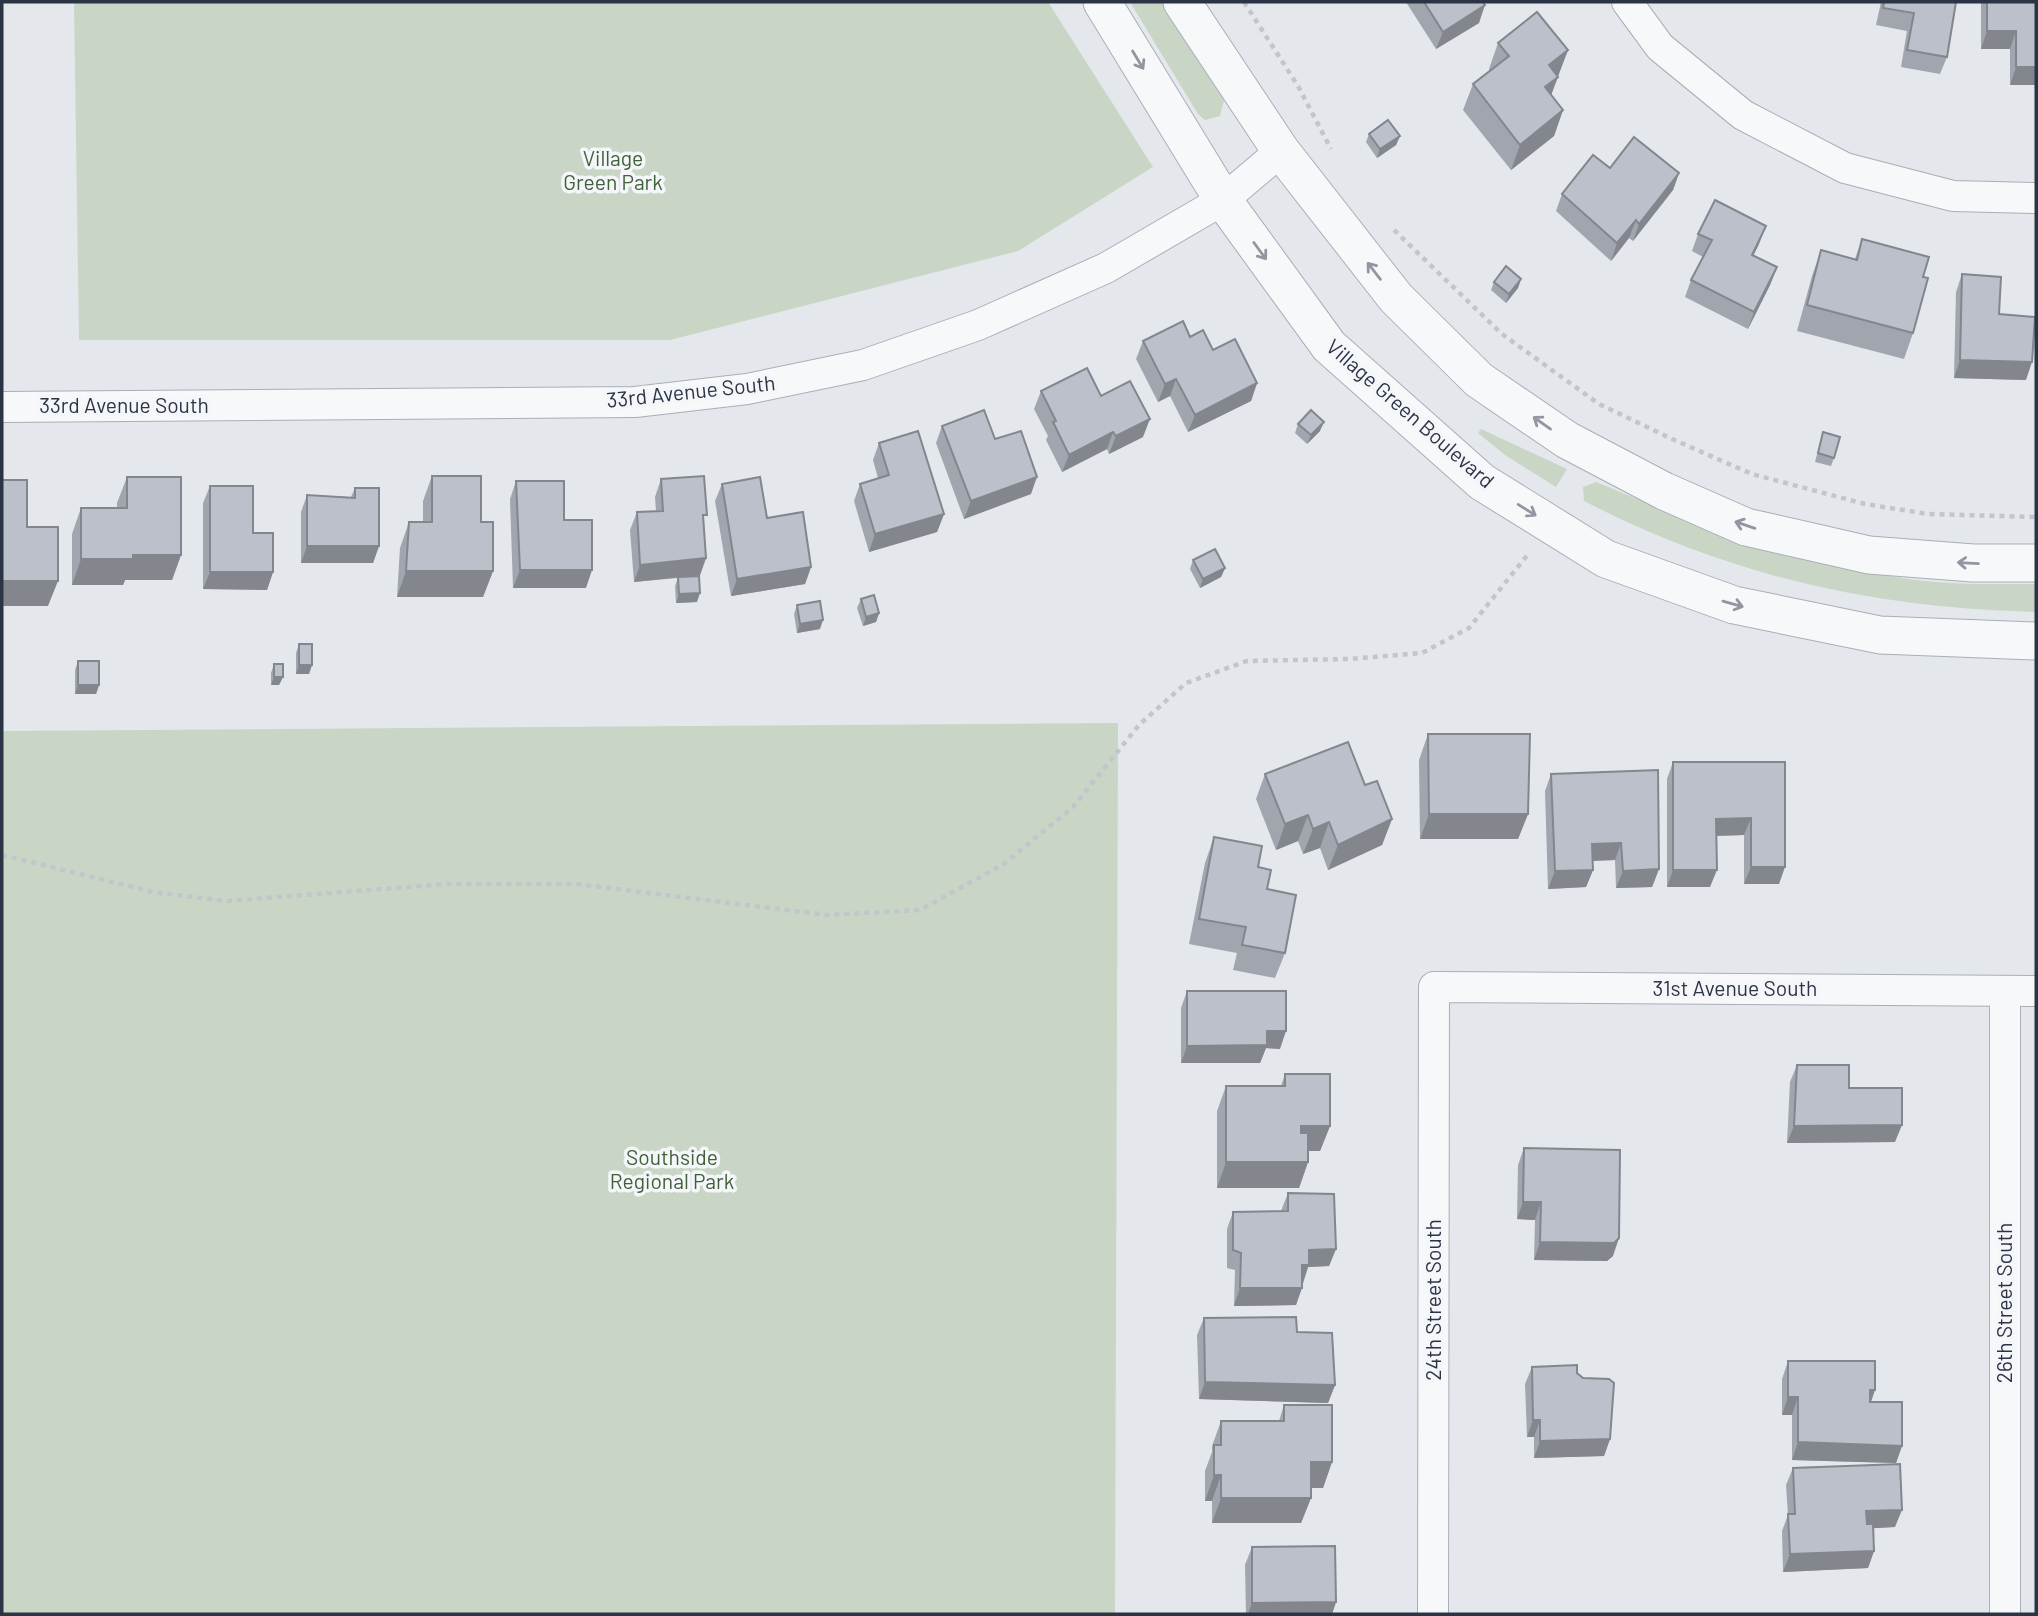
<svg xmlns="http://www.w3.org/2000/svg" width="2038" height="1616" viewBox="0 0 2038 1616" font-family="Barlow,sans-serif">
<style>
.green{fill:#c9d6c5}
.lines{fill:none;stroke-linecap:round;stroke-linejoin:round}
.minor-casing{stroke:#a9aeb7;stroke-width:32}
.tertiary-casing{stroke:#a9aeb7;stroke-width:39}
.path{stroke:#c2c5cb;stroke-width:4.5;stroke-dasharray:5 5;stroke-linecap:butt}
.minor{stroke:#f7f8fa;stroke-width:30}
.tertiary{stroke:#f7f8fa;stroke-width:37}
.wall{fill:#a1a5ae}
.shaded-wall{fill:#83868d}
.building{fill:#bbc0ca;stroke:#83868d;stroke-width:2}
.oneway{stroke:#9196a0}
.labels{text-anchor:middle;stroke-width:7;stroke-linejoin:round;paint-order:stroke}
.park-label{font-size:21px;fill:#3f6138;stroke:#f4f6f9}
.street-label{font-size:21px;fill:#2b3445;stroke:#f4f6f9}
</style>
<rect width="100%" height="100%" fill="#e4e7ec"/>
<!-- green -->
<g class="green">
<polygon points="74,2 1048,2 1153,167 1018,251 670,340 79,340"/>
<polygon points="1130,2 1161,2 1224,100 1220,116 1205,120 1198,114"/>
<polygon points="1481,429 1567,469 1556,487 1505,455 1478,433"/>
<path d="M1596,482C1696,524 1800,562 1908,579C1950,585 1994,584 2036,584V612C1873,608 1730,576 1584,501L1583,487Z"/>
<polygon points="1118,723 1115,1614 2,1614 2,731"/>
</g>
<g class="lines">
<defs>
<g id="minor">
<polyline points="1627,2 1660,47 1743,115 1845,168 1953,196 2036,198"/>
<polyline points="2,407 635,402 747,389 863,365 978,325 1106,268 1223,200 1281,151"/>
<polyline points="1433,1614 1434,987 2036,991"/>
<polyline points="2005,1614 2005,991"/>
</g>
<g id="tertiary">
<polyline points="1102,2 1223,200 1329,346 1482,482 1606,559 1734,605 1880,635 2036,641"/>
<polyline points="1182,2 1281,151 1396,298 1479,380 1567,440 1664,491 1746,527 1869,555 1973,563 2036,563"/>
</g>
</defs>
<!-- minor casing -->
<use href="#minor" class="minor-casing"/>
<!-- tertiary casing -->
<use href="#tertiary" class="tertiary-casing"/>
<!-- path -->
<g class="path">
<polyline points="1244,2 1298,86 1331,149"/>
<polyline points="1394,230 1502,334 1599,404 1672,439 1752,474 1865,504 1928,514 2036,517"/>
<polyline points="2,855 153,892 226,901 447,884 576,884 827,915 920,910 1004,864 1073,807 1139,725 1186,683 1247,661 1349,659 1422,653 1469,628 1529,553"/>
</g>
<!-- minor -->
<use href="#minor" class="minor"/>
<!-- tertiary -->
<use href="#tertiary" class="tertiary"/>
</g>
<!-- wall -->
<g class="wall">
<polygon points="1406,2 1483,2 1479,23 1436,49"/>
<polygon points="1881,2 1956,2 1947,57 1940,74 1901,67 1907,31 1876,25"/>
<polygon points="1981,2 2036,2 2036,85 2010,85 2010,49 1981,49"/>
<polygon points="1498,43 1568,50 1551,95 1563,110 1554,136 1511,170 1463,110 1473,84 1490,71 1489,69"/>
<polygon points="1369,134 1400,136 1396,145 1377,158 1366,142"/>
<polygon points="1610,168 1679,173 1673,190 1633,241 1629,238 1611,261 1556,211 1562,194"/>
<polygon points="1698,234 1759,244 1753,256 1777,267 1770,285 1748,329 1685,297 1691,280 1703,257 1692,251"/>
<polygon points="1862,239 1913,333 1904,359 1797,331 1812,276 1821,250 1855,259"/>
<polygon points="1962,274 1999,314 2026,380 1954,378 1956,292"/>
<polygon points="1521,279 1518,288 1506,303 1491,290 1494,282"/>
<polygon points="1190,337 1213,350 1257,383 1251,401 1188,432 1170,396 1158,402 1136,359 1143,341"/>
<polygon points="1041,391 1101,396 1143,437 1109,454 1107,449 1062,472 1046,440 1048,436 1034,409"/>
<polygon points="1298,424 1320,431 1307,444 1295,433"/>
<polygon points="942,426 1031,494 964,519 936,443"/>
<polygon points="1823,432 1834,458 1831,466 1815,462"/>
<polygon points="879,443 944,514 937,532 869,552 854,501 860,484 878,478 873,460"/>
<polygon points="432,476 481,522 493,571 483,597 397,597 400,548 409,522 423,522 423,501"/>
<polygon points="127,477 181,555 172,580 125,580 123,585 72,585 72,534 81,508 117,508 117,503"/>
<polygon points="661,479 704,523 706,558 700,575 687,577 697,602 676,603 675,586 678,578 634,582 630,530 637,512 656,511 655,497"/>
<polygon points="516,481 564,520 586,588 513,588 510,499"/>
<polygon points="722,484 767,518 811,567 805,584 731,596 715,501"/>
<polygon points="210,486 253,533 273,572 267,590 203,589 203,503"/>
<polygon points="355,488 379,546 373,563 301,563 301,512 307,495 351,497"/>
<polygon points="1193,560 1225,568 1221,577 1200,588 1190,569"/>
<polygon points="861,599 879,613 876,622 863,626 857,608"/>
<polygon points="797,605 820,629 797,633 794,614"/>
<polygon points="299,644 312,665 309,674 296,674 296,653"/>
<polygon points="78,661 99,685 96,694 75,694 75,670"/>
<polygon points="274,664 283,677 279,685 271,685 271,673"/>
<polygon points="1428,734 1528,814 1518,839 1420,839 1419,760"/>
<polygon points="1673,762 1785,762 1779,884 1744,884 1744,835 1716,836 1710,887 1667,887 1667,779"/>
<polygon points="1265,774 1365,785 1392,819 1382,845 1328,870 1320,848 1303,854 1298,841 1276,850 1256,799"/>
<polygon points="1551,774 1659,869 1652,887 1616,888 1615,860 1592,861 1593,870 1586,887 1548,889 1545,791"/>
<polygon points="1214,837 1258,867 1285,953 1275,978 1233,970 1237,953 1189,944 1205,863"/>
<polygon points="1187,991 1280,1049 1266,1048 1260,1063 1181,1063 1181,1008"/>
<polygon points="1797,1065 1849,1088 1895,1142 1787,1143 1790,1082"/>
<polygon points="1285,1074 1330,1126 1320,1151 1308,1151 1308,1162 1299,1188 1217,1188 1217,1111 1226,1086 1281,1086"/>
<polygon points="1524,1148 1613,1256 1607,1261 1534,1260 1535,1220 1517,1219 1518,1165"/>
<polygon points="1288,1193 1336,1249 1329,1266 1308,1267 1296,1305 1234,1306 1235,1270 1227,1268 1227,1229 1233,1212 1281,1211"/>
<polygon points="1204,1318 1297,1332 1335,1385 1328,1403 1199,1399 1197,1335"/>
<polygon points="1788,1361 1871,1402 1902,1446 1896,1463 1792,1460 1792,1415 1782,1415 1782,1379"/>
<polygon points="1532,1367 1577,1373 1583,1378 1610,1439 1604,1456 1534,1458 1534,1437 1527,1437 1525,1384"/>
<polygon points="1284,1405 1332,1462 1323,1488 1311,1488 1311,1498 1301,1523 1212,1523 1212,1501 1205,1501 1205,1471 1212,1452 1212,1446 1221,1421 1279,1421"/>
<polygon points="1793,1468 1895,1527 1873,1528 1874,1551 1868,1568 1783,1572 1782,1531 1788,1515 1786,1485"/>
<polygon points="1252,1547 1336,1602 1332,1614 1246,1614 1245,1565"/>
</g>
<!-- shaded-wall -->
<g class="shaded-wall">
<polygon points="1485,5 1479,23 1436,49 1443,32"/>
<polygon points="1987,31 2016,31 2010,49 1981,49"/>
<polygon points="1568,50 1558,76 1547,85 1558,77 1548,103 1535,113 1549,65"/>
<polygon points="2016,67 2036,67 2036,85 2010,85"/>
<polygon points="1563,110 1554,136 1511,170 1520,145"/>
<polygon points="1400,136 1396,145 1377,158 1380,149"/>
<polygon points="1679,173 1673,190 1633,241 1639,224"/>
<polygon points="1636,220 1629,238 1611,261 1617,243"/>
<polygon points="1766,226 1759,244 1745,272 1752,255"/>
<polygon points="1777,267 1770,285 1748,329 1754,312"/>
<polygon points="1521,279 1518,288 1506,303 1509,294"/>
<polygon points="1960,360 2032,362 2026,380 1954,378"/>
<polygon points="1176,379 1170,396 1158,402 1165,384"/>
<polygon points="1257,383 1251,401 1188,432 1195,415"/>
<polygon points="1150,419 1143,437 1109,454 1116,436"/>
<polygon points="1324,422 1320,431 1307,444 1311,435"/>
<polygon points="1113,432 1107,449 1062,472 1069,455"/>
<polygon points="1037,477 1031,494 964,519 971,501"/>
<polygon points="944,514 937,532 869,552 875,534"/>
<polygon points="307,546 379,546 373,563 301,563"/>
<polygon points="133,555 181,555 172,580 125,580 123,585 72,585 81,559"/>
<polygon points="706,558 700,575 634,582 640,565"/>
<polygon points="811,567 805,584 731,596 737,579"/>
<polygon points="1225,568 1221,577 1200,588 1203,579"/>
<polygon points="520,570 592,570 586,588 513,588"/>
<polygon points="406,571 493,571 483,597 397,597"/>
<polygon points="210,572 273,572 267,590 203,589"/>
<polygon points="2,581 58,581 48,606 2,606"/>
<polygon points="700,593 697,602 676,603 679,594"/>
<polygon points="879,613 876,622 863,626 866,617"/>
<polygon points="823,620 820,629 797,633 800,624"/>
<polygon points="299,665 312,665 309,674 296,674"/>
<polygon points="274,677 283,677 279,685 271,685"/>
<polygon points="78,685 99,685 96,694 75,694"/>
<polygon points="1429,814 1528,814 1518,839 1420,839"/>
<polygon points="1308,815 1298,841 1276,850 1285,824"/>
<polygon points="1751,818 1744,835 1710,836 1716,819"/>
<polygon points="1392,819 1382,845 1328,870 1338,845"/>
<polygon points="1329,822 1320,848 1303,854 1313,829"/>
<polygon points="1621,843 1615,860 1585,861 1592,844"/>
<polygon points="1751,867 1785,867 1779,884 1744,884"/>
<polygon points="1659,869 1652,887 1616,888 1623,871"/>
<polygon points="1593,870 1586,887 1548,889 1555,871"/>
<polygon points="1673,870 1717,870 1710,887 1667,887"/>
<polygon points="1267,1031 1286,1031 1280,1049 1266,1048 1260,1063 1181,1063 1187,1046"/>
<polygon points="1902,1125 1895,1142 1787,1143 1794,1126"/>
<polygon points="1301,1126 1330,1126 1320,1151 1292,1151"/>
<polygon points="1226,1162 1308,1162 1299,1188 1217,1188"/>
<polygon points="1523,1202 1541,1202 1535,1220 1517,1219"/>
<polygon points="1619,1238 1613,1256 1607,1261 1534,1260 1540,1242"/>
<polygon points="1336,1249 1329,1266 1308,1267 1303,1283 1302,1265 1309,1250"/>
<polygon points="1240,1288 1302,1288 1296,1305 1234,1306"/>
<polygon points="1205,1382 1335,1385 1328,1403 1199,1399"/>
<polygon points="1870,1390 1875,1390 1869,1408"/>
<polygon points="1788,1397 1798,1397 1792,1415 1782,1415"/>
<polygon points="1533,1420 1540,1420 1534,1437 1527,1437"/>
<polygon points="1610,1439 1604,1456 1534,1458 1540,1441"/>
<polygon points="1798,1442 1902,1446 1896,1463 1792,1460"/>
<polygon points="1311,1462 1332,1462 1323,1488 1301,1488"/>
<polygon points="1214,1475 1221,1475 1212,1501 1205,1501"/>
<polygon points="1221,1498 1311,1498 1301,1523 1212,1523"/>
<polygon points="1902,1510 1895,1527 1860,1529 1866,1511"/>
<polygon points="1874,1551 1868,1568 1783,1572 1790,1554"/>
<polygon points="1336,1602 1332,1614 1248,1614 1252,1603"/>
</g>
<!-- building -->
<g class="building">
<polygon points="1424,2 1483,2 1485,5 1443,32"/>
<polygon points="1884,2 1956,2 1947,57 1907,50 1914,13 1883,8"/>
<polygon points="1987,2 2036,2 2036,67 2016,67 2016,31 1987,31"/>
<polygon points="1537,12 1568,50 1549,65 1558,77 1545,87 1563,110 1520,145 1473,84 1509,56 1498,43"/>
<polygon points="1388,120 1400,136 1380,149 1369,134"/>
<polygon points="1634,137 1679,173 1639,224 1636,220 1617,243 1562,194 1593,155 1610,168"/>
<polygon points="1715,200 1766,226 1752,255 1777,267 1754,312 1691,280 1712,240 1698,234"/>
<polygon points="1862,239 1929,257 1923,277 1928,278 1913,333 1807,305 1821,250 1857,260"/>
<polygon points="1506,266 1521,279 1509,294 1494,282"/>
<polygon points="1962,274 2001,277 1999,314 2035,317 2032,362 1960,360"/>
<polygon points="1183,321 1190,337 1203,330 1213,350 1235,339 1257,383 1195,415 1176,379 1165,384 1143,341"/>
<polygon points="1087,368 1101,396 1130,381 1150,419 1116,436 1113,432 1069,455 1053,422 1056,421 1041,391"/>
<polygon points="984,410 995,439 1021,431 1037,477 971,501 942,426"/>
<polygon points="1311,410 1324,422 1311,435 1298,424"/>
<polygon points="918,431 944,514 875,534 860,484 889,475 879,443"/>
<polygon points="1823,432 1840,437 1834,458 1818,453"/>
<polygon points="432,476 481,476 481,522 493,522 493,571 406,571 409,522 432,522"/>
<polygon points="704,476 707,515 703,515 706,558 640,565 637,512 663,511 661,479"/>
<polygon points="127,477 181,477 181,555 133,555 133,559 81,559 81,508 127,508"/>
<polygon points="760,477 767,518 803,512 811,567 737,579 722,484"/>
<polygon points="2,480 27,480 27,527 58,527 58,581 2,581"/>
<polygon points="516,481 564,481 564,520 592,520 592,570 520,570"/>
<polygon points="210,486 253,486 253,533 273,533 273,572 210,572"/>
<polygon points="355,488 379,488 379,546 307,546 307,495 355,498"/>
<polygon points="1215,549 1225,568 1203,579 1193,560"/>
<polygon points="699,576 700,593 679,594 678,577"/>
<polygon points="874,595 879,613 866,617 861,599"/>
<polygon points="820,601 823,620 800,624 797,605"/>
<rect x="299" y="644" width="13" height="21"/>
<rect x="78" y="661" width="21" height="24"/>
<rect x="274" y="664" width="9" height="13"/>
<polygon points="1428,734 1530,734 1528,814 1429,814"/>
<polygon points="1348,742 1365,785 1377,781 1392,819 1338,845 1329,822 1313,829 1308,815 1285,824 1265,774"/>
<polygon points="1673,762 1785,762 1785,867 1751,867 1751,818 1716,819 1717,870 1673,870"/>
<polygon points="1658,770 1659,869 1623,871 1621,843 1592,844 1593,870 1555,871 1551,774"/>
<polygon points="1214,837 1262,846 1258,867 1271,870 1267,889 1296,895 1285,953 1242,945 1246,927 1199,919"/>
<polygon points="1187,991 1286,991 1286,1031 1267,1031 1267,1045 1187,1046"/>
<polygon points="1797,1065 1849,1065 1849,1088 1902,1088 1902,1125 1794,1126"/>
<polygon points="1285,1074 1330,1074 1330,1126 1301,1126 1301,1133 1308,1133 1308,1162 1226,1162 1226,1086 1285,1086"/>
<polygon points="1524,1148 1620,1150 1619,1238 1614,1243 1540,1242 1541,1202 1523,1202"/>
<polygon points="1288,1193 1334,1194 1336,1249 1309,1250 1309,1265 1302,1265 1302,1288 1240,1288 1241,1253 1233,1250 1233,1212 1288,1211"/>
<polygon points="1296,1317 1297,1332 1332,1333 1335,1385 1205,1382 1204,1318"/>
<polygon points="1788,1361 1875,1361 1875,1390 1870,1390 1870,1402 1902,1402 1902,1446 1798,1442 1798,1397 1788,1397"/>
<polygon points="1577,1365 1577,1373 1583,1378 1609,1379 1614,1383 1610,1439 1540,1441 1540,1420 1533,1420 1532,1367"/>
<polygon points="1284,1405 1332,1405 1332,1462 1311,1462 1311,1498 1221,1498 1221,1475 1214,1475 1214,1445 1221,1445 1221,1421 1284,1421"/>
<polygon points="1900,1464 1902,1510 1866,1511 1867,1524 1873,1524 1874,1551 1790,1554 1788,1514 1795,1514 1793,1468"/>
<polygon points="1335,1546 1336,1602 1252,1603 1252,1547"/>
</g>
<!-- one-way arrows -->
<defs><path id="oneway-shaft" d="M-6 0H5M1.5-3L5.5 0L1.5 3" fill="none" stroke-width="1.6" stroke-linecap="round" stroke-linejoin="round" transform="scale(1.75)"/></defs>
<g class="oneway">
<use href="#oneway-shaft" transform="translate(1138 60) rotate(59)"/>
<use href="#oneway-shaft" transform="translate(1260 251) rotate(54)"/>
<use href="#oneway-shaft" transform="translate(1374 271) rotate(-128)"/>
<use href="#oneway-shaft" transform="translate(1542 423) rotate(-145)"/>
<use href="#oneway-shaft" transform="translate(1527 510) rotate(32)"/>
<use href="#oneway-shaft" transform="translate(1745 525) rotate(-161)"/>
<use href="#oneway-shaft" transform="translate(1968 563) rotate(-177)"/>
<use href="#oneway-shaft" transform="translate(1733 604) rotate(16)"/>
</g>
<g class="labels">
<!-- park labels -->
<g class="park-label">
<text x="613" y="166">Village<tspan x="613" dy="24">Green Park</tspan></text>
<text x="672" y="1165">Southside<tspan x="672" dy="24">Regional Park</tspan></text>
</g>
<!-- street labels -->
<g class="street-label">
<text transform="translate(691 392) rotate(-6)" y="7">33rd Avenue South</text>
<text x="124" y="413">33rd Avenue South</text>
<text transform="translate(1410 414) rotate(41)" y="7">Village Green Boulevard</text>
<text x="1735" y="996">31st Avenue South</text>
<text transform="translate(1434 1300) rotate(-90)" y="7">24th Street South</text>
<text transform="translate(2005 1303) rotate(-90)" y="7">26th Street South</text>
</g>
</g>
<!-- border -->
<rect width="2038" height="1616" fill="none" stroke="#2b3445" stroke-width="7"/>
</svg>
